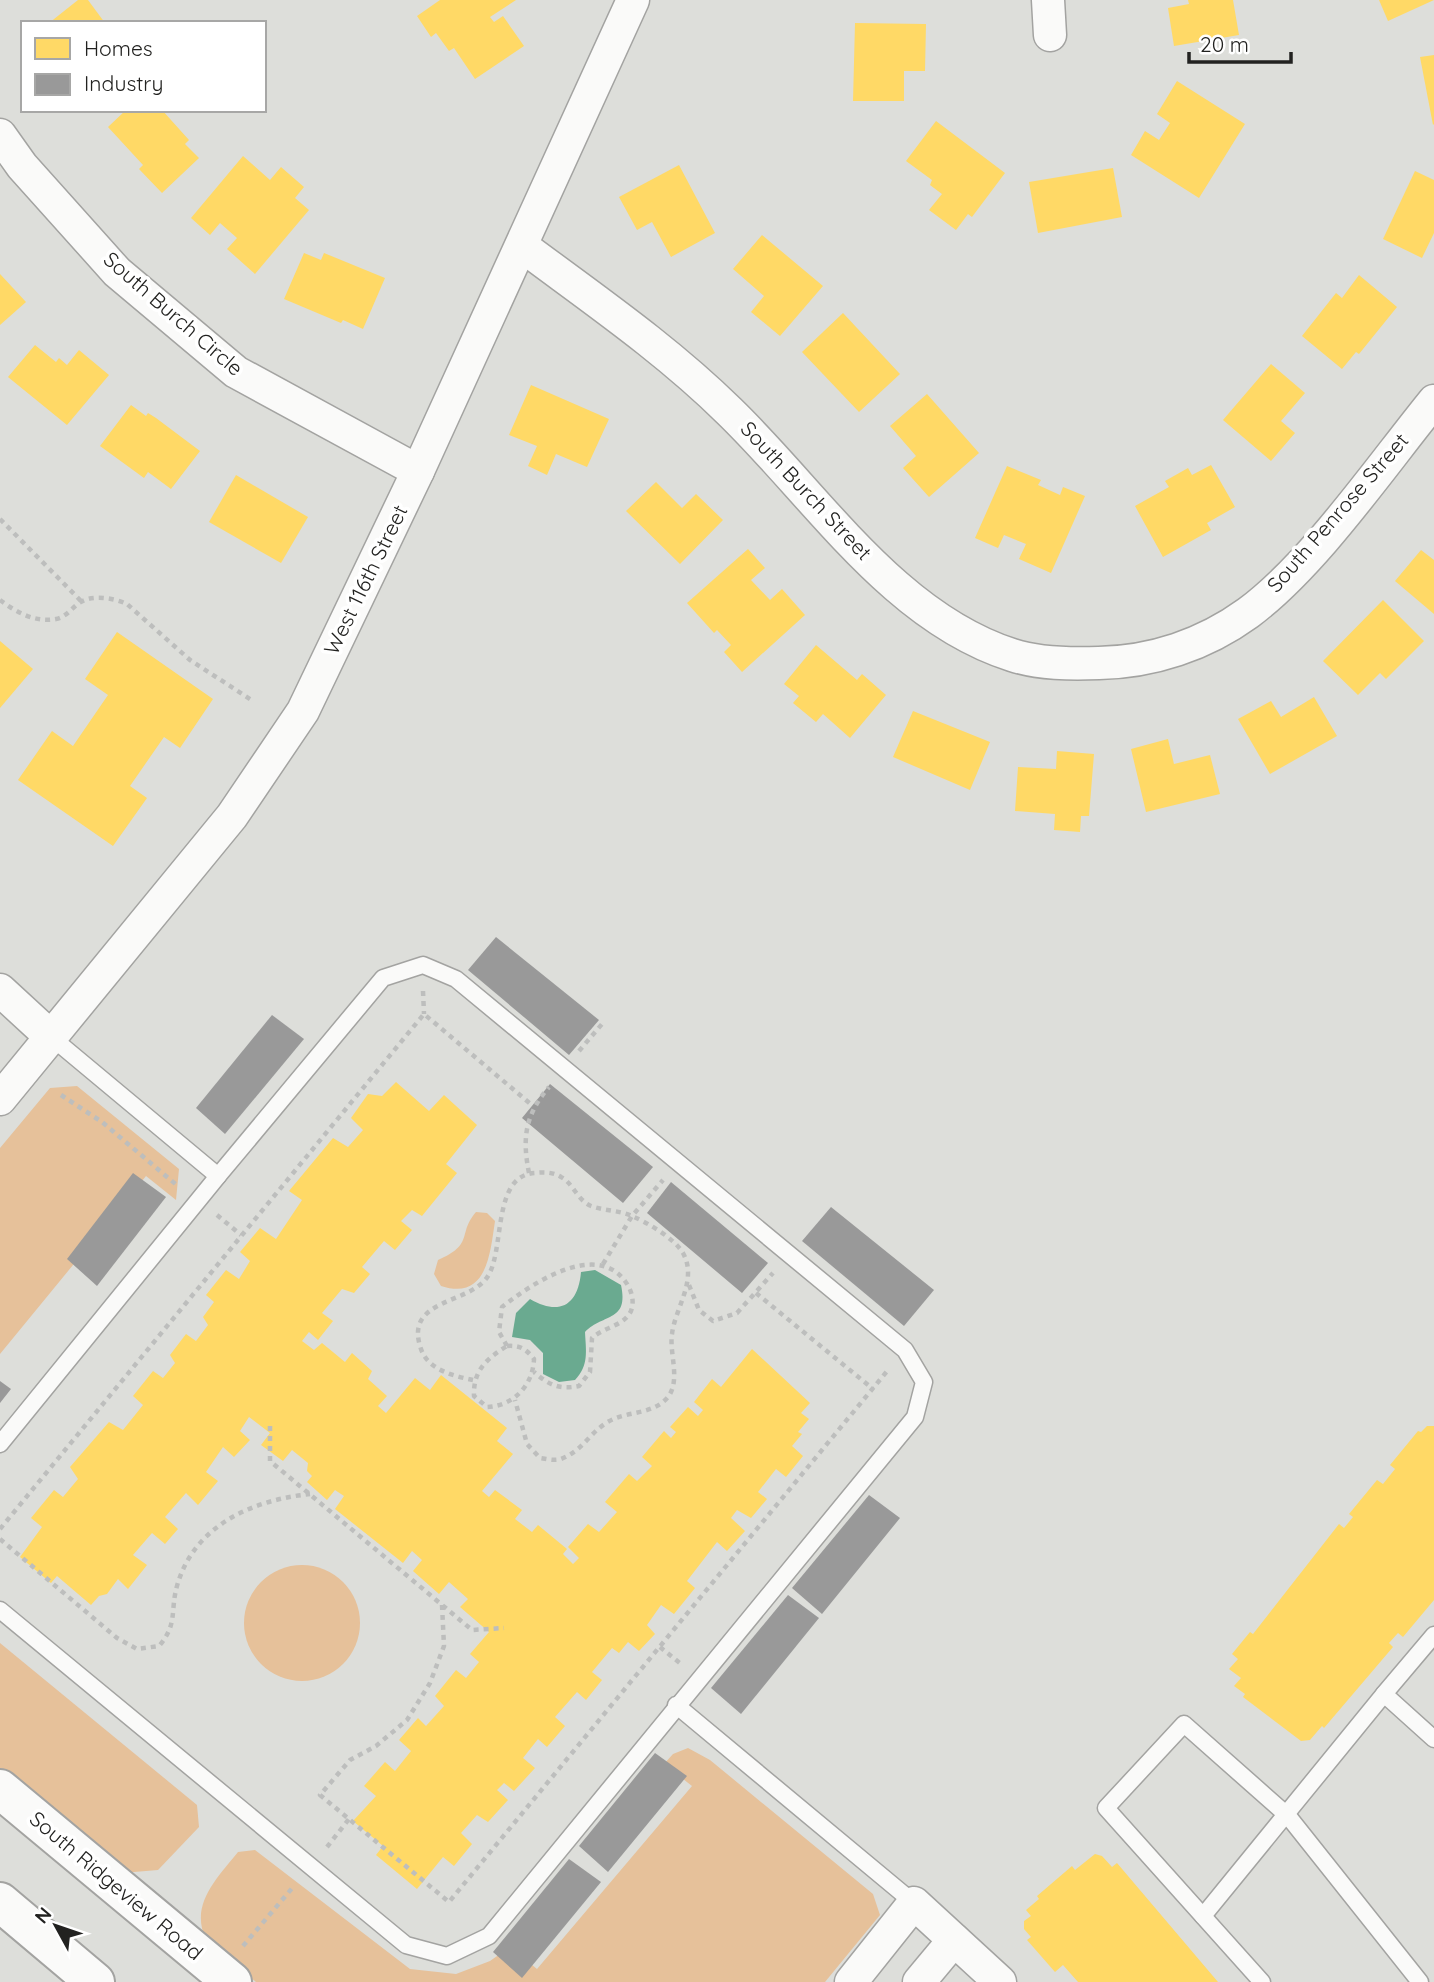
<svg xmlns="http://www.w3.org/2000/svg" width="1434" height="1982" viewBox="0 0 1434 1982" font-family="Quicksand,sans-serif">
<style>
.green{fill:#e6c19a}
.water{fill:#6aaa90}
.homes{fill:#ffd966}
.industry{fill:#999}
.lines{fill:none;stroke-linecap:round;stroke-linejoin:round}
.lane-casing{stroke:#a3a3a1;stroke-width:19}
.street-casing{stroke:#a3a3a1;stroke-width:35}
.secondary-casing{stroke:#a3a3a1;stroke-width:42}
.path{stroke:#bdbebd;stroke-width:4.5;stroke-dasharray:5 5;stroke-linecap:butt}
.lane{stroke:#fafaf9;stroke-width:16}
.street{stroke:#fafaf9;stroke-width:32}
.secondary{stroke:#fafaf9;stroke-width:38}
.labels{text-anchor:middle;stroke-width:7;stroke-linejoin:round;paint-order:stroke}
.street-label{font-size:21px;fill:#222220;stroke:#fff}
</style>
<rect width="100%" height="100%" fill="#dddeda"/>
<!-- green -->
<g class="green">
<polygon points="77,1086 179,1169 176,1200 146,1176 0,1354 0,1148 50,1088"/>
<path d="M476,1212L487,1213L495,1221C490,1254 487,1301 441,1286L434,1274L438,1260C475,1244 457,1234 476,1212Z"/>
<circle cx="302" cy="1623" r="58"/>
<polygon points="0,1643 197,1805 199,1827 158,1870 122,1873 0,1771"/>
<path d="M688,1748L710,1760L873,1894L880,1915L825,1982H256C245,1972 212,1951 206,1939C189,1905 218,1877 238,1852L255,1850L410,1969L456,1974L490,1961L510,1947L537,1969L692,1786L664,1764L673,1754Z"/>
</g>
<!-- water -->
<path class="water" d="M595,1270L621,1285C629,1322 604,1313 585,1332C586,1352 589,1365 575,1380L559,1382L543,1374V1353L530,1340L512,1337L516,1313L530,1299C559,1316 578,1306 581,1272Z"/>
<!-- homes -->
<g class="homes">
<polygon points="78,0 88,0 105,23 49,23"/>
<polygon points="440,0 516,0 490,17 494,22 503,16 524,46 475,79 454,48 449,51 436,33 431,37 417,16"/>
<polygon points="1188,0 1233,0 1239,35 1174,46 1168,8 1189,4"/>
<polygon points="1379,0 1434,0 1388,21"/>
<polygon points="855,23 926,24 925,71 904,71 904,101 853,101"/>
<polygon points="1434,55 1434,124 1433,125 1420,57"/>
<polygon points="1177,81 1245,124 1199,198 1131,155 1145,131 1159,140 1170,123 1157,114"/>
<polygon points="126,110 162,110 189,140 185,144 199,158 162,193 139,169 143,165 108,127"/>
<polygon points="936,121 1005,173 972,217 968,214 956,230 929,210 942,194 930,185 932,180 906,161"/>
<polygon points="243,156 270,180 281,167 304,187 295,198 309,210 255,274 227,249 237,238 220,223 210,235 191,218"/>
<polygon points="679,165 715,233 671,257 652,222 637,230 619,197"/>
<polygon points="1113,168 1122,217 1038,233 1029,182"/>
<polygon points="1415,171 1434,180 1434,233 1422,258 1383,239"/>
<polygon points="762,235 823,286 780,336 751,312 764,296 733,269"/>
<polygon points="304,253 321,260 324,253 385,278 363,329 343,320 341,323 284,299"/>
<polygon points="0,274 26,302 0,325"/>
<polygon points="1359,275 1397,307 1359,354 1356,352 1342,369 1302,336 1336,293 1342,298"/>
<polygon points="843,313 900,374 859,412 802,352"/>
<polygon points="35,345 56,362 59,358 67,365 79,350 109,375 67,425 8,377"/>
<polygon points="1271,364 1305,393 1281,421 1295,433 1271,461 1223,420"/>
<polygon points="531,385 609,419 587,467 556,454 547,475 528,466 537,446 509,435"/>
<polygon points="927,394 979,453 929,497 903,468 916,456 890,426"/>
<polygon points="131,405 146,416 148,413 156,418 200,451 171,489 148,472 144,478 100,446"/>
<polygon points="1211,465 1235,507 1207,523 1211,530 1163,557 1135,506 1169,487 1165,481 1188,468 1192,475"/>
<polygon points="1007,466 1041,480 1038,485 1060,495 1063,487 1085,496 1051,573 1019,559 1026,544 1004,535 998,548 975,538"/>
<polygon points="236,475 308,517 281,563 209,522"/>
<polygon points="656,482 682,508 696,494 723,520 680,564 626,511"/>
<polygon points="748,549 765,568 751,580 770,600 782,589 805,615 742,672 724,652 731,645 717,630 714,633 687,603"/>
<polygon points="1421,550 1434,560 1434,614 1395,581"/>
<polygon points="1383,600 1424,641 1386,679 1380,673 1358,695 1323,661"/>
<polygon points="117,632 213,699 180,748 164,737 130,786 147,798 113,846 18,780 52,731 73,746 108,695 85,679"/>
<polygon points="0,641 33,669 0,708"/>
<polygon points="816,645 857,680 862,674 886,695 850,738 823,714 816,722 793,703 799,696 784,684"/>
<polygon points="1314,697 1337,736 1270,774 1238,719 1271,701 1281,717"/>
<polygon points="913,711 990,742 970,790 893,757"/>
<polygon points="1168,739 1174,764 1210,755 1220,794 1146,812 1131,749"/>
<polygon points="1057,751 1094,754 1089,816 1081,816 1080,832 1054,830 1055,814 1015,811 1018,767 1056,769"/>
<polygon points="396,1082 429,1111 444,1095 477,1125 446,1164 457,1173 422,1216 412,1210 401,1221 412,1230 395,1250 384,1241 362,1267 370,1274 354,1293 342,1289 322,1313 333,1321 318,1340 309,1332 302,1341 314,1350 322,1343 345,1362 352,1353 372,1371 368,1379 387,1396 378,1406 386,1413 415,1378 430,1390 441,1375 507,1428 497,1441 513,1454 482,1491 489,1497 495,1490 522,1510 515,1519 532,1532 538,1525 567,1549 563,1554 573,1564 579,1558 568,1547 588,1524 599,1532 617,1512 605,1502 629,1474 637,1481 652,1466 642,1457 664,1431 671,1438 676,1432 670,1427 688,1407 698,1416 703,1410 694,1402 712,1379 721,1387 752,1349 810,1403 801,1413 809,1419 798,1432 802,1434 792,1446 803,1456 786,1477 776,1469 758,1492 767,1499 751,1518 737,1510 731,1518 745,1531 727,1551 717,1542 687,1581 695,1588 674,1614 661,1605 647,1625 655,1634 639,1651 628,1642 619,1653 612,1648 592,1672 602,1680 586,1700 577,1692 555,1717 565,1726 547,1747 538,1739 523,1758 535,1768 514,1791 504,1783 497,1790 508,1800 488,1822 477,1815 461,1833 472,1844 454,1866 443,1857 417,1889 376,1855 383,1846 353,1821 376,1796 364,1786 385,1762 395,1771 411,1751 399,1740 418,1718 426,1726 444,1706 435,1696 456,1670 466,1678 479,1662 470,1654 489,1632 460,1607 468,1599 449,1582 439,1594 413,1571 422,1560 412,1551 403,1563 335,1509 344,1496 335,1490 327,1500 307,1482 312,1476 307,1471 308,1463 292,1450 283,1461 261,1445 270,1433 249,1417 240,1431 250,1440 234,1457 223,1447 206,1472 218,1481 198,1505 186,1493 165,1517 178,1529 165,1544 152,1533 133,1555 147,1565 128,1589 118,1579 107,1594 99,1596 91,1605 57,1576 51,1583 20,1557 42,1527 31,1518 54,1490 63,1497 78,1479 70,1467 109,1422 123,1430 143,1405 133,1396 153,1371 163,1378 175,1363 170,1355 186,1334 196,1341 208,1325 203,1317 214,1302 206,1295 226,1270 239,1279 250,1261 240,1252 260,1228 276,1239 302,1200 289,1191 333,1138 348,1147 363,1130 351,1118 368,1094 382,1096"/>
<polygon points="1427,1426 1434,1426 1434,1600 1403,1637 1398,1633 1389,1643 1393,1647 1324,1728 1322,1726 1310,1740 1301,1741 1243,1697 1245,1694 1234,1686 1241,1678 1229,1669 1238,1659 1232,1654 1250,1632 1253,1634 1339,1524 1344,1528 1353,1517 1349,1514 1377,1480 1383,1484 1395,1469 1390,1465 1418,1431 1421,1432"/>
<polygon points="1095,1854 1102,1856 1112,1867 1117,1863 1218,1982 1078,1982 1063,1965 1055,1972 1027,1940 1031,1937 1024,1929 1024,1921 1031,1916 1026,1910 1039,1899 1037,1896 1072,1866 1075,1870"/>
</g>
<!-- industry -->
<g class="industry">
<polygon points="496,937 599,1020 569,1055 468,970"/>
<polygon points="272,1015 304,1039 225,1134 196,1108"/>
<polygon points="550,1084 653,1167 623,1203 522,1118"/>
<polygon points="133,1173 166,1197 97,1286 67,1259"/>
<polygon points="671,1182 768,1263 742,1293 647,1213"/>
<polygon points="831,1207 934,1290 904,1326 802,1241"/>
<polygon points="0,1381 11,1389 0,1403"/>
<polygon points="869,1495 900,1518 822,1614 792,1588"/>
<polygon points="788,1595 819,1618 741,1714 711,1688"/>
<polygon points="655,1753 687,1776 608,1872 579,1846"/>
<polygon points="569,1859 601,1882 522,1978 493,1952"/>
</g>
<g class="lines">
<defs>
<g id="lane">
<polyline points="0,1444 218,1176"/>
<polyline points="0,1610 406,1945 447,1956 489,1936 915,1417 924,1382 905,1350 456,979 423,965 383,978 218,1176 50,1036"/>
<polyline points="1384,1694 1434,1635"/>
<polyline points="676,1705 914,1903"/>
<polyline points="1203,1916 1384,1694 1434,1739"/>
<polyline points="1262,1982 1106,1808 1184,1724 1288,1816 1420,1982"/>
</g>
<g id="street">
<polyline points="1048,0 1050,35"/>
<polyline points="0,135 22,166 117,272 236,372 418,471"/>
<path d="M522,246C593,299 666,349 729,411C816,495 893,617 1012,655C1039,664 1071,664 1099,663C1152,662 1204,645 1248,613C1314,564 1381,466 1434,401"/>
<polyline points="0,990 50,1036"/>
<polyline points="0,1099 232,816 303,711 418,471 633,0"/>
<polyline points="851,1982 914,1903 1000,1982"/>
<polyline points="919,1982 954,1940"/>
</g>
<g id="secondary">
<polyline points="0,1789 232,1982"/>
<polyline points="0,1902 95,1982"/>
</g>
</defs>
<!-- lane casing -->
<use href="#lane" class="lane-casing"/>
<!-- street casing -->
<use href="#street" class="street-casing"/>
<!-- secondary casing -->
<use href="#secondary" class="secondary-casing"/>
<!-- path -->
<g class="path">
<polyline points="0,519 81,601"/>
<path d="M0,600C16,612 35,623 56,619C66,617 71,609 79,603C92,594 114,598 127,604L190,660L253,701"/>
<polyline points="423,991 424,1014"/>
<polyline points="579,1051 602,1024"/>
<polyline points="61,1095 102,1122 179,1187"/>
<path d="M529,1173C522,1138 525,1115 549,1087"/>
<polyline points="217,1215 241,1235"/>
<polyline points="603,1264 632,1216 663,1180"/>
<polyline points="689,1285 699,1310 713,1321 737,1313 773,1273"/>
<polyline points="756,1293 873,1389"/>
<path d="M507,1346L499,1332L502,1307C531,1284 595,1241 625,1281C631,1289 635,1300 631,1311C624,1326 604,1327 592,1338L590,1372L579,1386C559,1390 549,1385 534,1372"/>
<path d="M507,1346C520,1345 526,1349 534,1359C533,1386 513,1406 487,1407L474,1396C473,1371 486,1359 507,1346Z"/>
<path d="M473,1380C454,1376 428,1370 421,1349C403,1298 470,1305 488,1276C505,1249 492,1175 535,1173C544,1172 553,1172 561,1177C573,1183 577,1200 591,1206C604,1211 619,1210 632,1216C648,1223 674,1238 683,1253C698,1280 675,1308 672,1334C669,1353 681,1380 668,1397C652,1416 626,1410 606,1423C589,1434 582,1451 561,1459C555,1461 547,1459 540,1458L527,1444L515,1400"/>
<polyline points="270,1426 270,1461 472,1630 504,1628"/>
<polyline points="0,1529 424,1014 533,1106"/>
<path d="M0,1539L117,1638L137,1649L159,1646C178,1624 170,1611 177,1586C194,1525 253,1500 310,1494"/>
<polyline points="442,1605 444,1646 430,1683 407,1720 376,1746 350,1760 320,1795 449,1902 888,1370"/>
<polyline points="660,1647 681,1664"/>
<polyline points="327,1847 349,1819"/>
<polyline points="243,1946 294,1886"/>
</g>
<!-- lane -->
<use href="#lane" class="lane"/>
<!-- street -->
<use href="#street" class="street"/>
<!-- secondary -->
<use href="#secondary" class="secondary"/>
</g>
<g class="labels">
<!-- street labels -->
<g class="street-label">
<text transform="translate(173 314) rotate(41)" y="7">South Burch Circle</text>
<text transform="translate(806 491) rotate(47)" y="7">South Burch Street</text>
<text transform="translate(1338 513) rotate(-49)" y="7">South Penrose Street</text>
<text transform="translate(366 580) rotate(-64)" y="7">West 116th Street</text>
<text transform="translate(116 1886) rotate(40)" y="7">South Ridgeview Road</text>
</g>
</g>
<!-- legend -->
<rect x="21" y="21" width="245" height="91" fill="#ffffff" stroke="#a7a7a6" stroke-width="2"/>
<rect x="35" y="38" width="35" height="21" fill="#ffd966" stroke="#a7a7a6" stroke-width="2"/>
<text x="84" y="56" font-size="21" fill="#222220">Homes</text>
<rect x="35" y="74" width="35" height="21" fill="#999999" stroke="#a7a7a6" stroke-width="2"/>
<text x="84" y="91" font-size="21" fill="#222220">Industry</text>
<!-- north arrow -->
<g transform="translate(56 1926) rotate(310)" stroke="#ffffff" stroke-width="5" paint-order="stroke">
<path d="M0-5L12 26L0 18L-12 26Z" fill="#222220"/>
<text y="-10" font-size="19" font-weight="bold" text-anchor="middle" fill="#222220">N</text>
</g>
<!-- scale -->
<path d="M1189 52v10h102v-10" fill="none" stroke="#222220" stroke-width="3.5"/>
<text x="1200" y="52" font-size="21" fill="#222220" stroke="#ffffff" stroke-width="5" paint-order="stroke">20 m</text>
</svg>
